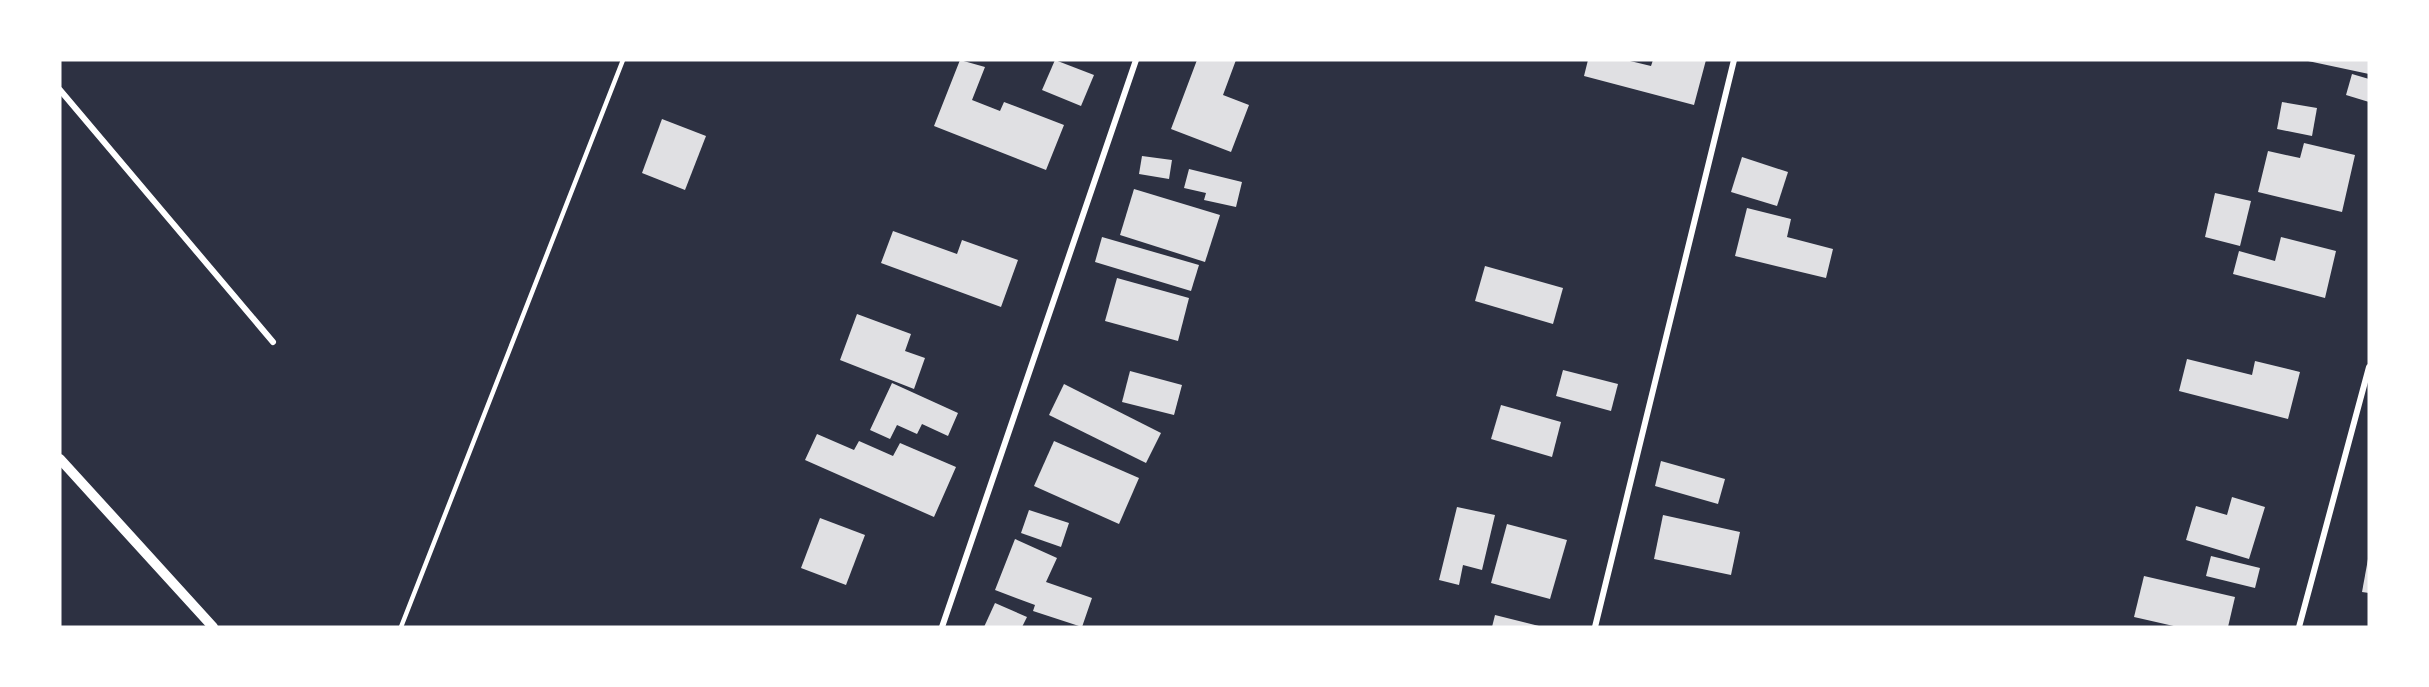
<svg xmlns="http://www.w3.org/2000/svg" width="2429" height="687" viewBox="0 0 2429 687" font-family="'Exo 2',sans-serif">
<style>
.building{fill:#e0e0e3}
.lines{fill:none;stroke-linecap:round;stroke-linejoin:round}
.service{stroke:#fff;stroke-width:4.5}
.minor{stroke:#fff;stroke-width:6}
.tertiary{stroke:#fff;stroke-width:10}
</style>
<rect width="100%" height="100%" fill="#2d3142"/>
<!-- building -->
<g class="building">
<polygon points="960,60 985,67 972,100 1000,111 1004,102 1064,125 1046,170 934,126"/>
<polygon points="1055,60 1094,75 1081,106 1042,90"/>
<polygon points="1197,60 1236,60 1223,95 1249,105 1231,152 1171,129"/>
<polygon points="1588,60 1626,60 1651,66 1653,60 1706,60 1694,105 1584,76"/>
<polygon points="2308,60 2369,60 2369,74 2308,61"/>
<polygon points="2352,74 2369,79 2369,102 2346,95"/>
<polygon points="2282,102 2317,108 2312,136 2277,129"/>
<polygon points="662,119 706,136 685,190 642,173"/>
<polygon points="2304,143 2355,155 2342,212 2258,192 2268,151 2300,158"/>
<polygon points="1142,156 1172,160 1169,179 1139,174"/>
<polygon points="1742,157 1788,172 1777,206 1731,192"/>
<polygon points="1189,169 1242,182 1236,207 1204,200 1206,193 1184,188"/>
<polygon points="1134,189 1220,215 1205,262 1120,235"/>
<polygon points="2215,193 2251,201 2240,246 2205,237"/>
<polygon points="1747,208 1791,219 1787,237 1833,249 1826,278 1735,256"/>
<polygon points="893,231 957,254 962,240 1018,260 1001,307 881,263"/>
<polygon points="1102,237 1199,265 1191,291 1095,262"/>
<polygon points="2281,237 2336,251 2325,298 2233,274 2239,251 2275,261"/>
<polygon points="1485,266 1563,288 1553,324 1475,301"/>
<polygon points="1117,278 1189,298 1178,341 1105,321"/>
<polygon points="857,314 911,334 905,351 925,358 914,389 840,360"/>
<polygon points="2187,359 2252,375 2255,361 2300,372 2288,419 2179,391"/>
<polygon points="1563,370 1618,384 1611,411 1556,396"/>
<polygon points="1130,371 1182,385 1174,415 1122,402"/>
<polygon points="892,383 958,413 948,436 922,424 917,434 897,425 890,439 870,430"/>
<polygon points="1064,384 1161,433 1146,463 1049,415"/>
<polygon points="1501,405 1561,422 1552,457 1491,439"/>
<polygon points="817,434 854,450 859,441 893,456 900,443 956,467 934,517 805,460"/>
<polygon points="1054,441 1139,478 1119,524 1034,486"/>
<polygon points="1661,461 1725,479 1718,504 1655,486"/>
<polygon points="2232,497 2265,507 2249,559 2186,540 2196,506 2227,515"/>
<polygon points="1457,507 1495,515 1482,570 1463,565 1459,585 1439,580"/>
<polygon points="1029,510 1069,523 1061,547 1021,533"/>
<polygon points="1663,515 1740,532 1731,575 1654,559"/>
<polygon points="820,518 865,535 846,585 801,568"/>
<polygon points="1507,524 1567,540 1550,599 1491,583"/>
<polygon points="1015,539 1057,558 1046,582 1092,598 1082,627 1033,611 1035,605 995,590"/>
<polygon points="2211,556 2260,568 2255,588 2206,576"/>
<polygon points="2368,559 2369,559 2369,593 2362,592"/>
<polygon points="2144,576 2235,597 2228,627 2178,627 2134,617"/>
<polygon points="995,603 1027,617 1022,627 984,627"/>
<polygon points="1495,615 1539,626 1539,627 1492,627"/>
</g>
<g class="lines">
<!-- service -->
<polyline class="service" points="401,627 623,60"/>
<!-- minor -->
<g class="minor">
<polyline points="60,90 273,342"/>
<polyline points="942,627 1136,60"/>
<polyline points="1595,627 1734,60"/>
<polyline points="2299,627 2369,367"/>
</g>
<!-- tertiary -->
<polyline class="tertiary" points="60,459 213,627"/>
</g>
<!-- border -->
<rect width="2429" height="687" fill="none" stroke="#ffffff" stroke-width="123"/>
</svg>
